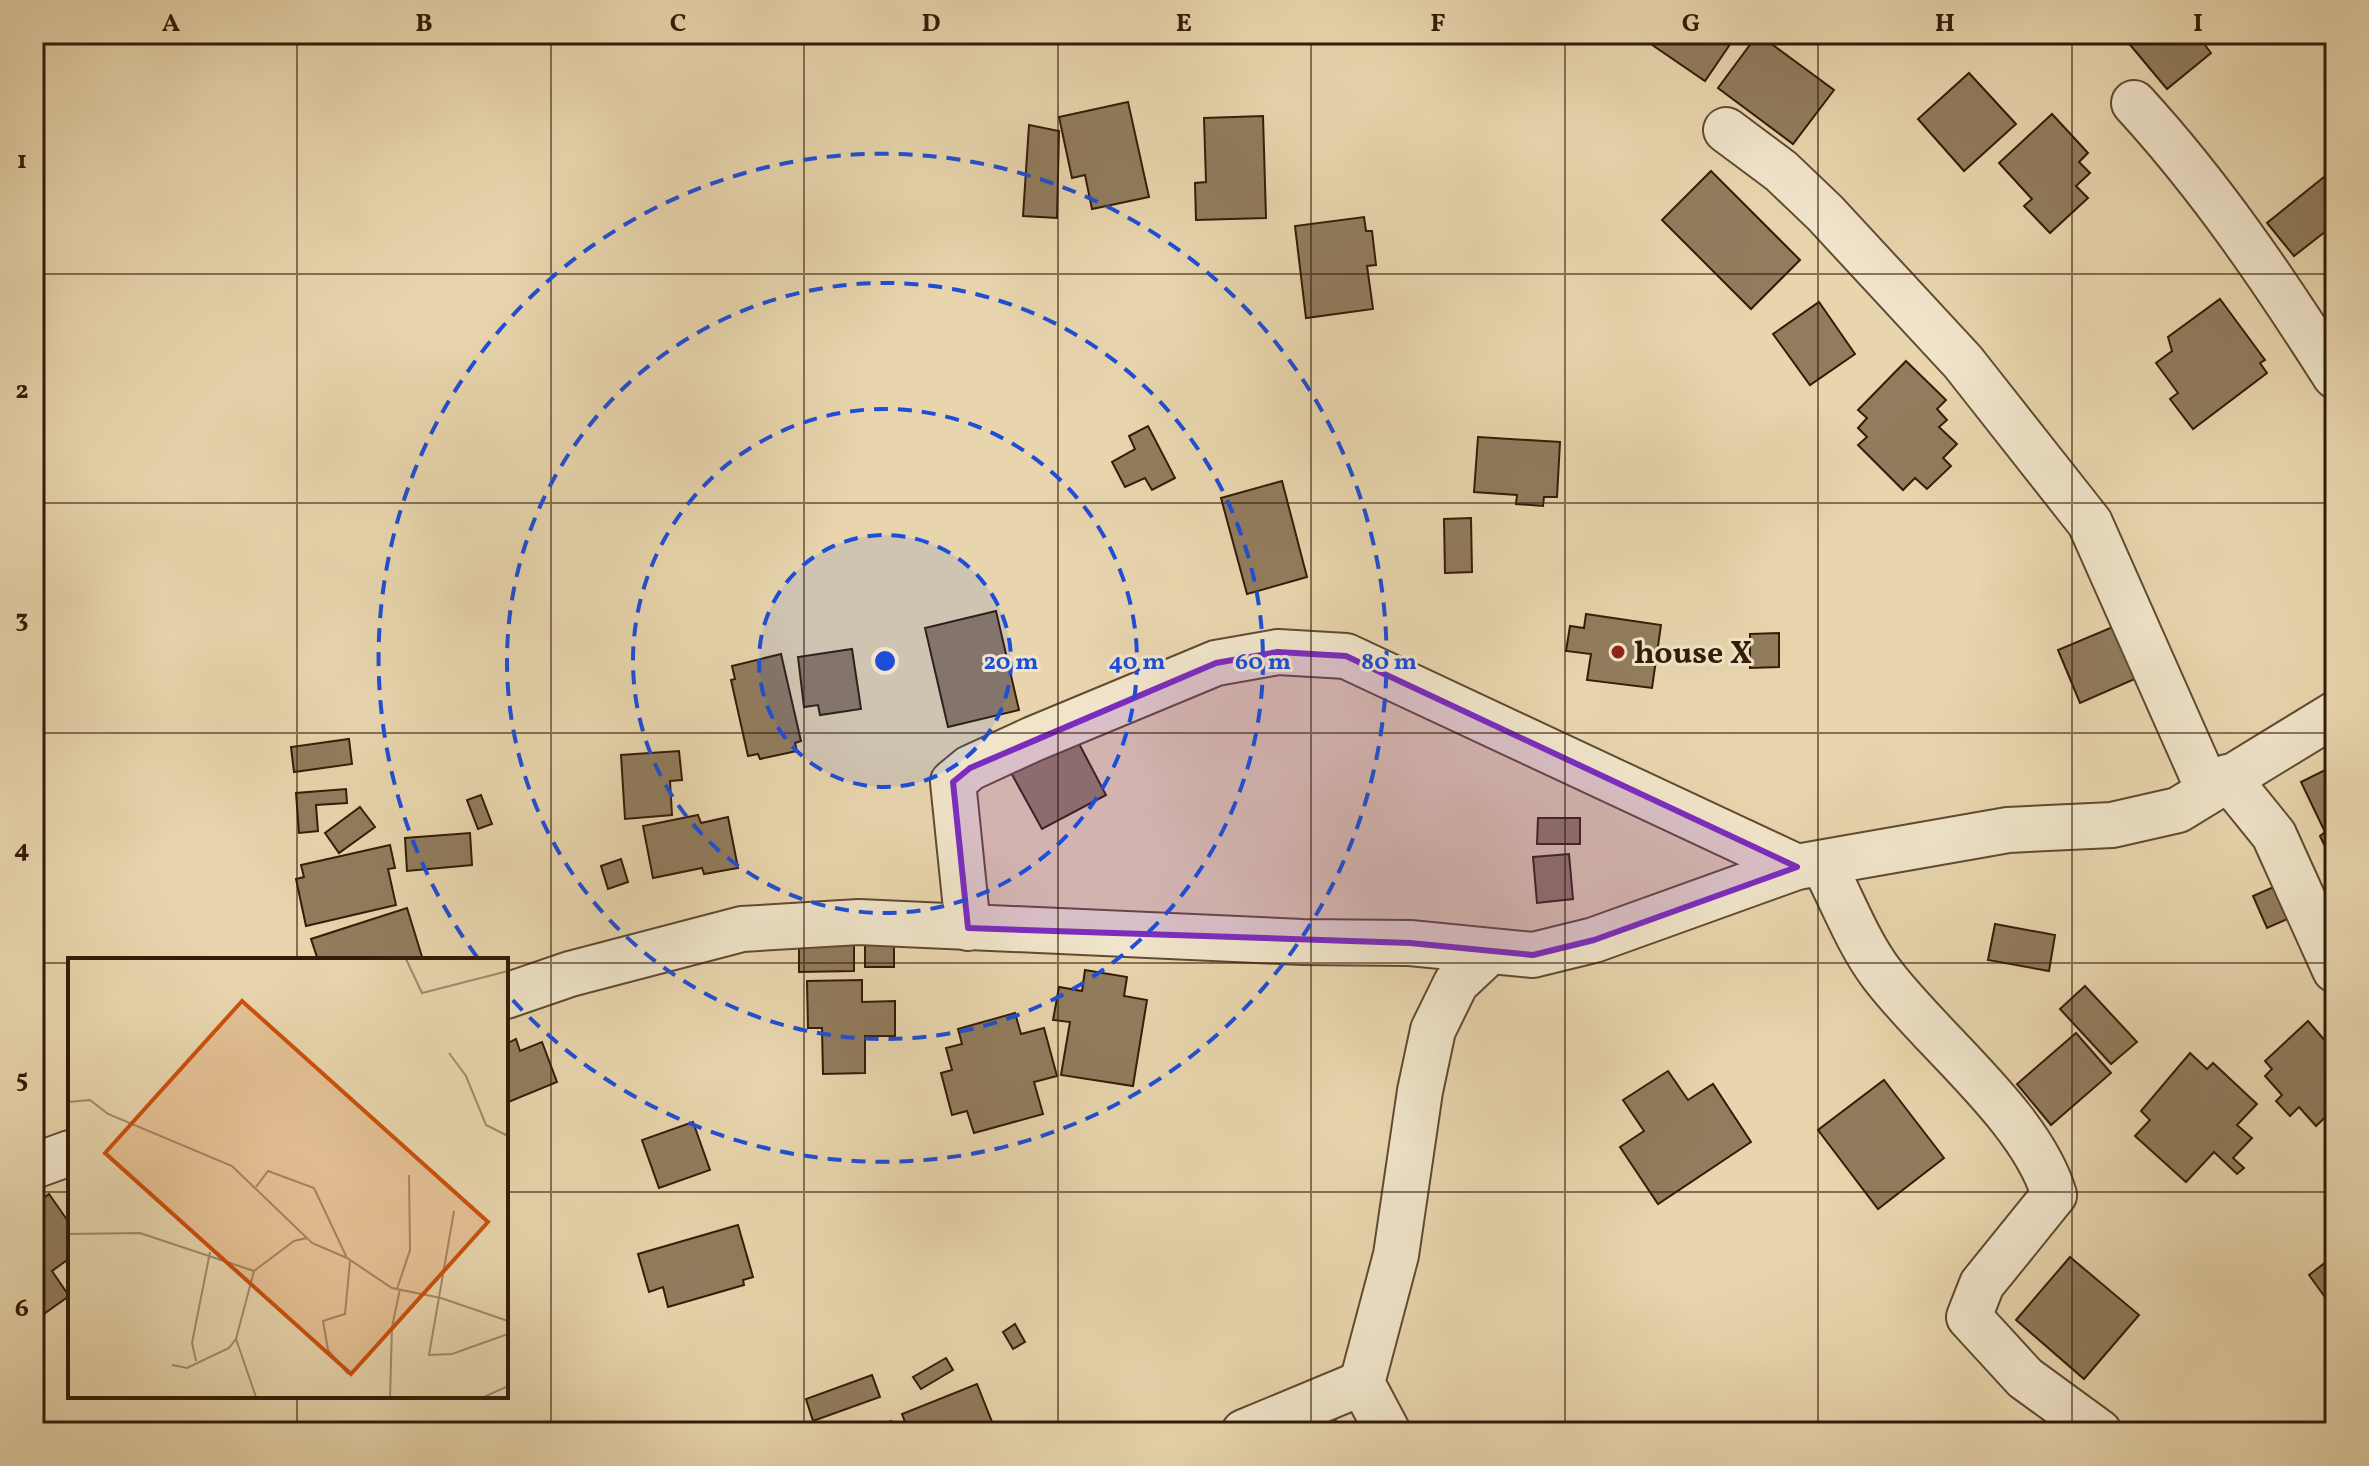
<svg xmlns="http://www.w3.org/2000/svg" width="2369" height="1466" viewBox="0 0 2369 1466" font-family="Vollkorn,serif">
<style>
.building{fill:#917c5d;stroke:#331c07;stroke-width:2}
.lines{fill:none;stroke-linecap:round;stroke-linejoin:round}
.minor-casing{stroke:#604a30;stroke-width:48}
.minor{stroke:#f0e4ca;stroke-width:44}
.marked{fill:#7b2cbf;fill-opacity:0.2;stroke:#7b2cbf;stroke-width:6;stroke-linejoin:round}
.grid{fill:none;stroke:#331c07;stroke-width:2;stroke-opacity:0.55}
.ring{fill:none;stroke:#1d4ed8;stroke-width:4;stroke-dasharray:14 10}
.poi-dot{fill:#8f2418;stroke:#f0e4ca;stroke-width:3}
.labels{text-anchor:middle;stroke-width:6;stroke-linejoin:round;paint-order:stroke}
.poi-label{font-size:32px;font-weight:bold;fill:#331c07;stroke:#f0e4ca;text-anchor:start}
.inset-road{fill:none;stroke:#a08b6b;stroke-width:2}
.view{fill:#cd500b;fill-opacity:0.15;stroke:#cd500b;stroke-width:4}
.inset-edge{fill:none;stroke:#331c07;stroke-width:4}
.centre{fill:#1d4ed8;stroke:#f0e4ca;stroke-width:4}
.ring-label{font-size:24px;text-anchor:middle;font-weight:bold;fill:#1d4ed8;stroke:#f0e4ca;stroke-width:6;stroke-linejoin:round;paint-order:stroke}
.neatline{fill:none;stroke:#331c07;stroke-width:3}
.grid-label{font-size:26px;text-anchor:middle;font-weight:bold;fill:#331c07}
</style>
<rect width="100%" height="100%" fill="#e8d5ad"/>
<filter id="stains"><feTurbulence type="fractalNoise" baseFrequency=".0025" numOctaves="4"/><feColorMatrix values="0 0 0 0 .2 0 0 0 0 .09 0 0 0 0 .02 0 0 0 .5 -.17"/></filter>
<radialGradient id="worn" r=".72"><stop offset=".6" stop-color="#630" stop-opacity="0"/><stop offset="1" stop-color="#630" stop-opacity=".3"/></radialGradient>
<!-- building -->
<g class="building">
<polygon points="1649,34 1737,34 1705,81 1645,40"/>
<polygon points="1758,34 1834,90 1793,144 1718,88"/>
<polygon points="2121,34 2218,34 2205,45 2211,53 2167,89"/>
<polygon points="1969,73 2016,124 1964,171 1918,119"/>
<polygon points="1128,102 1149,197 1092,209 1085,175 1072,178 1059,117"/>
<polygon points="2052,114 2088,153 2079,162 2090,173 2076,186 2088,198 2050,233 2024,206 2032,199 1999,163"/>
<polygon points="1263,116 1266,218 1196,220 1195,183 1206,182 1204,118"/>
<polygon points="1029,125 1059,131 1057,218 1023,216"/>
<polygon points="2335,168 2335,224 2294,256 2267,223"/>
<polygon points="1711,171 1800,260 1751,309 1662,220"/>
<polygon points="1364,217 1366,231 1372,231 1376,265 1367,266 1373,309 1306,318 1295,226"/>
<polygon points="2220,299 2265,360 2260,363 2267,373 2193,429 2170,399 2178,393 2156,363 2172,351 2168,337"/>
<polygon points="1819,302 1855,354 1810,385 1773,334"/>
<polygon points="2335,309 2335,342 2319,321"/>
<polygon points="1906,361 1946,400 1937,409 1947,420 1939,427 1957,444 1943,458 1951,466 1927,489 1915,478 1903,490 1858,445 1867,437 1858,428 1867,418 1858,410"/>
<polygon points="1148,426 1175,478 1152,490 1145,478 1125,487 1112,462 1135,449 1129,436"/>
<polygon points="1478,437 1560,442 1557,497 1544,497 1543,506 1516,504 1517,495 1474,492"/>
<polygon points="1282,481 1307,577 1247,594 1221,498"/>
<polygon points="1471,518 1472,572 1445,573 1444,519"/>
<polygon points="996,611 1019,710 948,727 925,628"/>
<polygon points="1586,614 1661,625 1652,688 1587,680 1591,654 1566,651 1570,626 1584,628"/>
<polygon points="2115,626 2137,678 2080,703 2058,650"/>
<polygon points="1779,633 1779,667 1750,668 1750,634"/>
<polygon points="852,649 861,709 820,715 818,705 804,707 798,657"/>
<polygon points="781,654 801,741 795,743 797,751 760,759 758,754 748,756 731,680 735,679 732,666"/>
<polygon points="1075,736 1106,795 1042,829 1010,771"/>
<polygon points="349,739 352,764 294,772 291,747"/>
<polygon points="679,751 682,780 670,781 672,815 625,819 621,755"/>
<polygon points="2335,765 2335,867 2320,836 2325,832 2301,782"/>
<polygon points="346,789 347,803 316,805 318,831 299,833 296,793"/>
<polygon points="481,795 492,824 478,829 467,800"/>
<polygon points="360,807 375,827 339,853 325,833"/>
<polygon points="698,815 701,823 728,817 738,868 704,874 702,868 653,878 643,826"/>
<polygon points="1538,818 1580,818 1580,844 1537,844"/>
<polygon points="470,833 472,865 407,871 405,838"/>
<polygon points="390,845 395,868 388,869 396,905 306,926 296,879 304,877 301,865"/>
<polygon points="1569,854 1573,899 1537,903 1533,857"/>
<polygon points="621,859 628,882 608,889 601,866"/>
<polygon points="2278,885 2292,917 2267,928 2253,896"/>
<polygon points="407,908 423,960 318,960 311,939"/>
<polygon points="1995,924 2055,935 2049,971 1988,960"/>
<rect x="865" y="934" width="29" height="33"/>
<polygon points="854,944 854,971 799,972 799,945"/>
<polygon points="1085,970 1127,977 1124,996 1147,1000 1133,1086 1061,1075 1070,1022 1053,1020 1059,987 1082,991"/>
<polygon points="862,980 862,1002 895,1001 895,1036 865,1036 865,1073 823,1074 822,1028 808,1028 807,981"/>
<polygon points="2085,986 2137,1042 2111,1064 2060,1009"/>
<polygon points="1015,1013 1021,1034 1044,1028 1057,1076 1034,1082 1043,1114 974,1133 967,1111 952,1115 941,1073 952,1070 946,1048 962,1044 958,1029"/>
<polygon points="2308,1021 2327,1043 2335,1036 2335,1108 2316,1126 2299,1107 2290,1116 2276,1101 2282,1095 2265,1076 2272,1069 2265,1061"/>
<polygon points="2076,1033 2111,1073 2051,1125 2017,1084"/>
<polygon points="516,1039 520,1051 542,1042 557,1082 506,1103 506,1044"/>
<polygon points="2190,1053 2207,1069 2213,1063 2257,1104 2237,1125 2252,1138 2233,1158 2244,1168 2237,1174 2214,1152 2186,1182 2135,1136 2150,1120 2141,1111"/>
<polygon points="1668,1071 1688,1100 1713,1084 1751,1142 1658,1204 1620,1147 1644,1131 1623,1100"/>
<polygon points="1884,1080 1944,1158 1878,1209 1818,1130"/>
<polygon points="693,1122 710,1170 659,1188 642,1140"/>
<polygon points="49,1194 70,1224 70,1258 52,1271 69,1296 34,1321 34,1205"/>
<polygon points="738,1225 753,1277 743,1280 744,1285 668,1307 663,1287 649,1292 638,1254"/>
<polygon points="2335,1255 2335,1311 2309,1275"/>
<polygon points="2070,1257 2139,1315 2084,1379 2016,1320"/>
<polygon points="1015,1324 1025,1342 1013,1349 1003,1332"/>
<polygon points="946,1358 953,1370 921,1389 913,1377"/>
<polygon points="872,1375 880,1397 813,1421 806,1399"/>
<polygon points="977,1384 996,1432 909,1432 902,1414"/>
<polygon points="1330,1410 1342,1432 1287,1432"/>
<polygon points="891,1421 896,1432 867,1432"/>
<polygon points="857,1425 860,1432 841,1432"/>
</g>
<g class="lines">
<defs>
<g id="minor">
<path d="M2134,103C2211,187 2274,280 2335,376"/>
<polyline points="1726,130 1781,171 1825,213 1963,362 2090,523 2208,789"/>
<polyline points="2227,777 2274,835 2335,970"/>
<path d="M1823,864C1842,899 1857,941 1881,973C1930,1039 2031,1116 2054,1195L1982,1284L1969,1317L2025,1378L2099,1432"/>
<polyline points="968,928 953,782 970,768 1033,739 1216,663 1278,652 1346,656 1797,867"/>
<polyline points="506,996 570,974 742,929 859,922 1302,942 1410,943 1533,955 1594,940 1797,867 2008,830 2112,825 2178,810 2335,714"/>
<polyline points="34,1166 70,1153"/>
<polyline points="1244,1432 1362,1383"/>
<polyline points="1388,1432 1362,1383 1396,1255 1420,1091 1433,1030 1456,983 1489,952"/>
</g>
</defs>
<!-- minor casing -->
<use href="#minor" class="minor-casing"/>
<!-- minor -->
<use href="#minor" class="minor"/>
</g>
<!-- marked area -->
<path class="marked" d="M1278,652L1346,656L1797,867L1594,940L1533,955L1410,943L968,928L953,782L970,768L1216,663Z"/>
<!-- grid -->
<path class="grid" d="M297,34V960M551,34V1432M804,34V1432M1058,34V1432M1311,34V1432M1565,34V1432M1818,34V1432M2072,34V1432M34,274H2335M34,503H2335M34,733H2335M34,963H70M506,963H2335M34,1192H70M506,1192H2335M297,1396V1432"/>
<!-- distance rings -->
<circle cx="885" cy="661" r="126" fill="#1d4ed8" fill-opacity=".12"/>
<g class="ring">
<circle cx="885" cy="661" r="126"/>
<circle cx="885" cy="661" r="252"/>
<circle cx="885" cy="661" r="378"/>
<path d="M477 957A504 504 0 1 1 508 995"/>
</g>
<!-- markers -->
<circle class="poi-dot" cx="1618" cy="652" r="8"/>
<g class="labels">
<!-- poi labels -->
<g class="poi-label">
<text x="1634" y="663">house X</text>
</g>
</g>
<!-- overview -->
<g transform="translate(68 958)">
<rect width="440" height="440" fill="#e8d5ad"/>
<path class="inset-road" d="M338,1L354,35L440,13M381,95L398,118L418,167L440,178M0,144L22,142L40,156L164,208L244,285L279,300L324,330L373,340L440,363M188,229L200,213L246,230L279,300M386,253L361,397L384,396L440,376M0,276L72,275L186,313M329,331L342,292L341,217M128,403L124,385L142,294M104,407L119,410L161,390L168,381M280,416L260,392L255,363L277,356L282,303M188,439L168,381L186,313L226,283L239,280M322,439L324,369L332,331M416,439L440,428"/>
<path class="view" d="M174,43L420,264L283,416L37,195Z"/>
<rect width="440" height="440" class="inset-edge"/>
</g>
<circle cx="885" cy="661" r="12" class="centre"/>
<g class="ring-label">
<text x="1011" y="669">20 m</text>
<text x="1137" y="669">40 m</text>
<text x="1263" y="669">60 m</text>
<text x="1389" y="669">80 m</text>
</g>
<!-- margin -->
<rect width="2369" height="1466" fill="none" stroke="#e8d5ad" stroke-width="88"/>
<rect x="44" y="44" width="2281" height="1378" class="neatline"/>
<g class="grid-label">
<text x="171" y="31">A</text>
<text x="424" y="31">B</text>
<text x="678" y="31">C</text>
<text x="931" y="31">D</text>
<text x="1184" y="31">E</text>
<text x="1438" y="31">F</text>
<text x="1691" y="31">G</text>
<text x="1945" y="31">H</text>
<text x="2198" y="31">I</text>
<text x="22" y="168">1</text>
<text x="22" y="398">2</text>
<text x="22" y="627">3</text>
<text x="22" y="857">4</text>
<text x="22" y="1087">5</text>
<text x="22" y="1316">6</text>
</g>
<rect width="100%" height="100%" filter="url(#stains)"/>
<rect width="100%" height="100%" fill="url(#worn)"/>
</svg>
